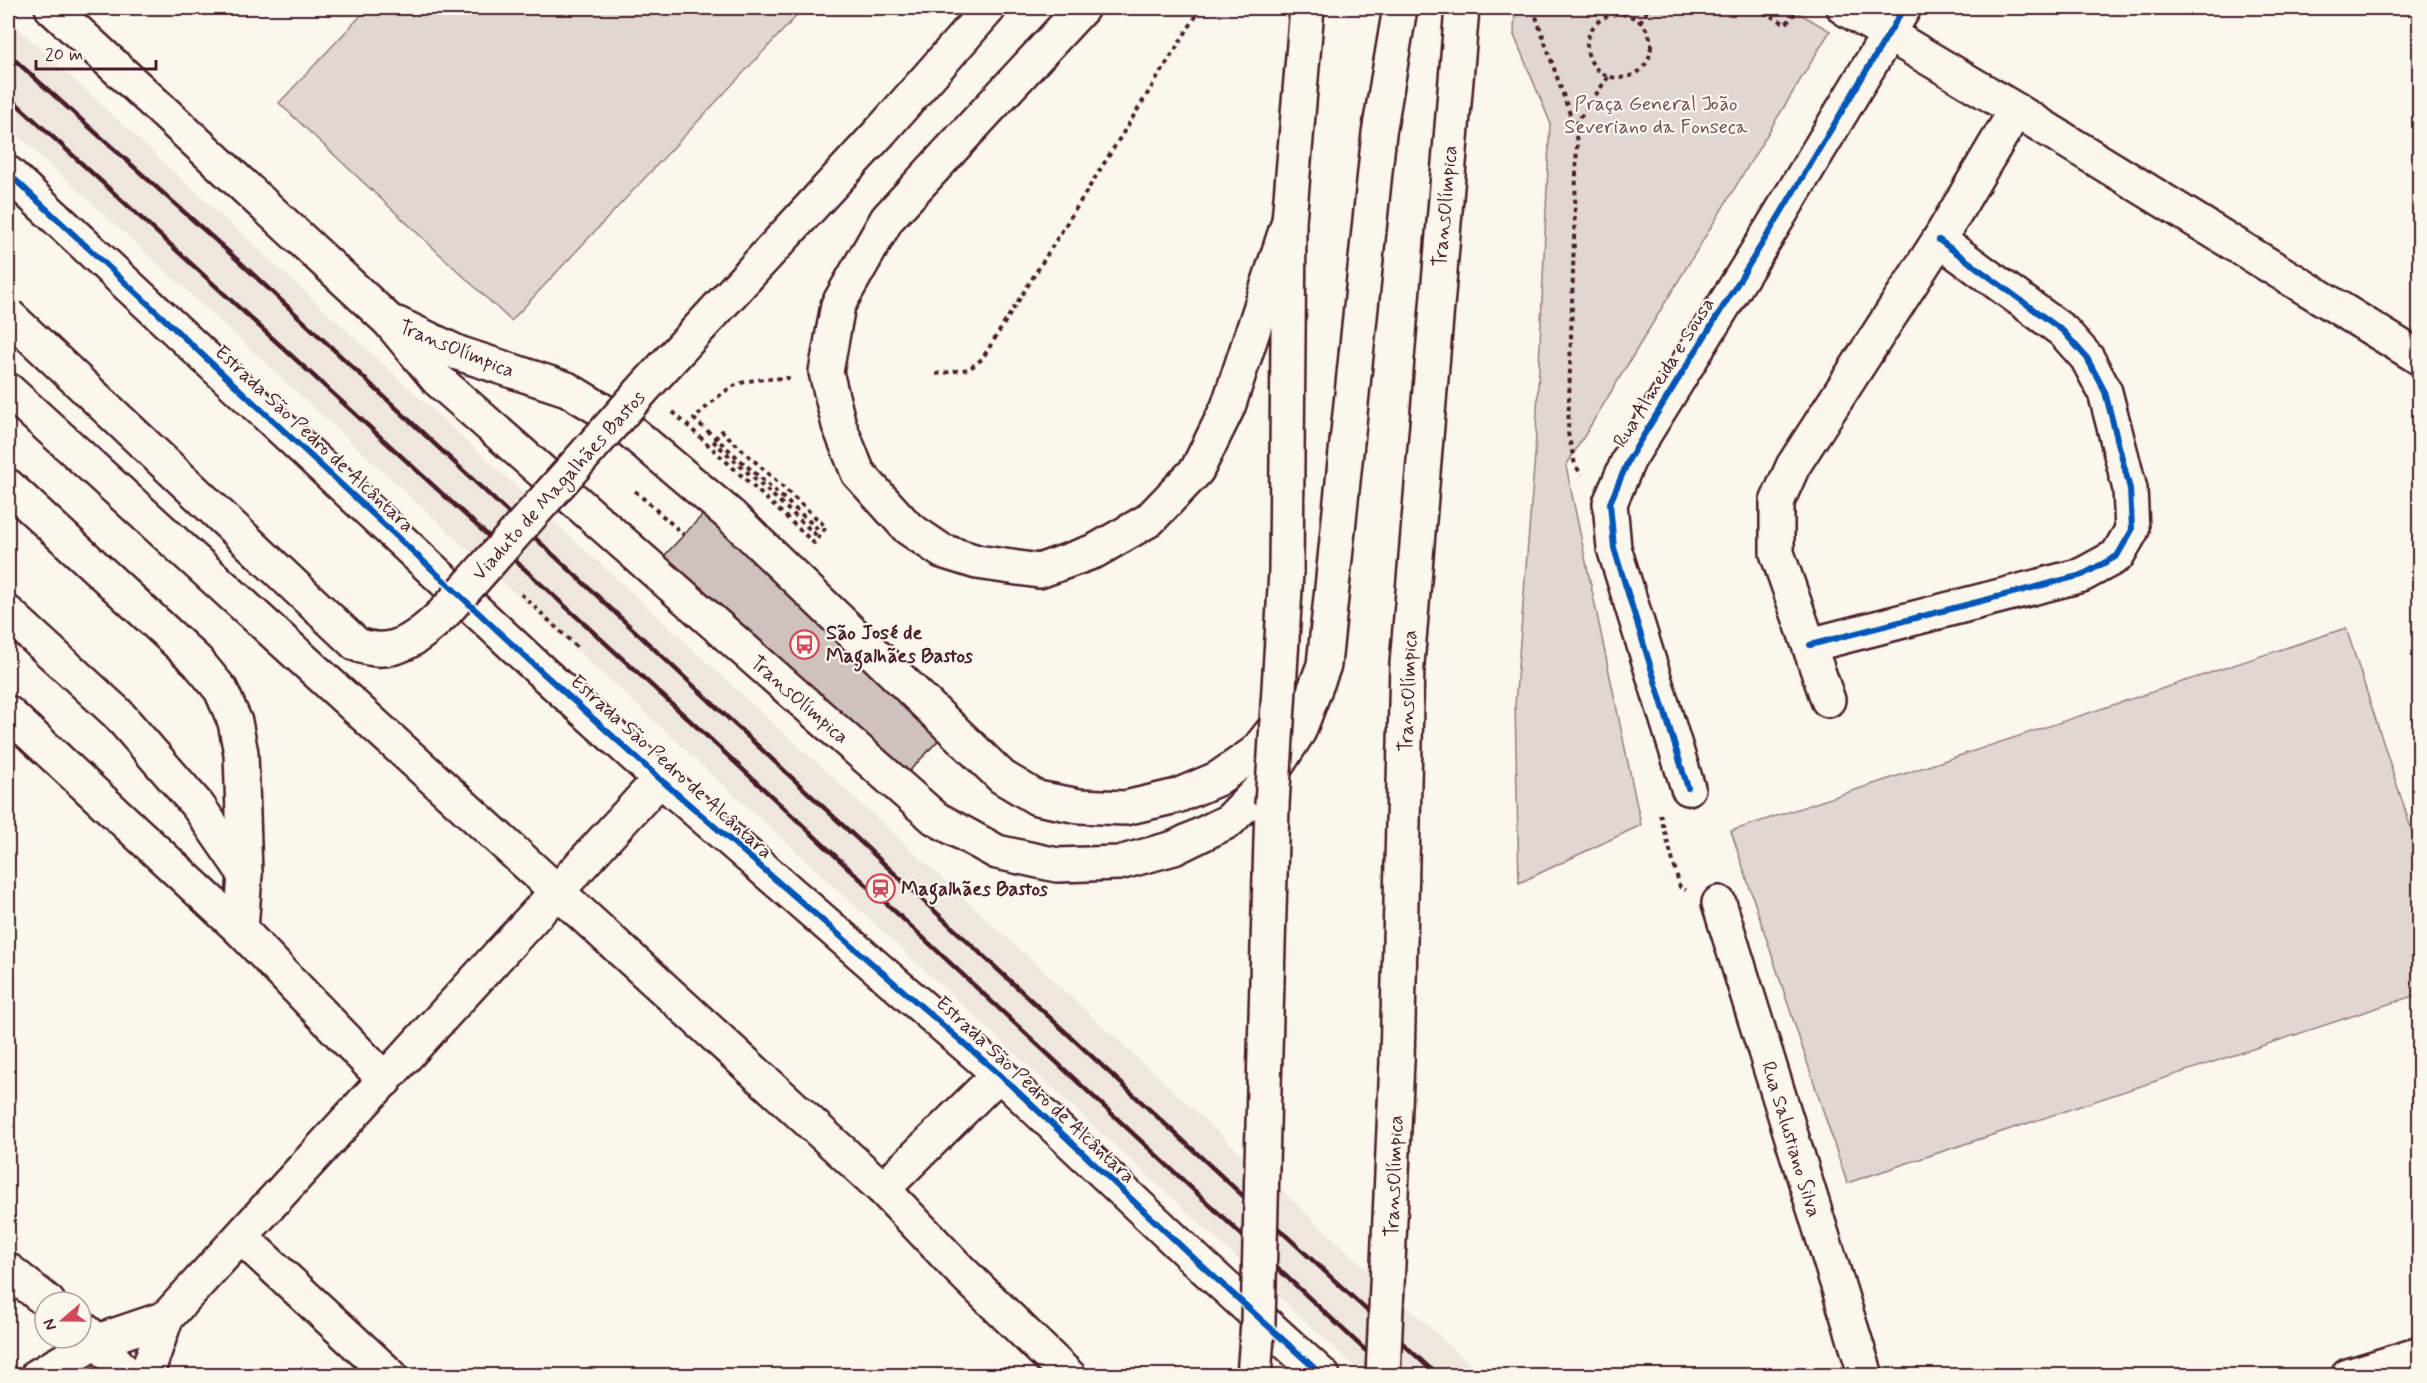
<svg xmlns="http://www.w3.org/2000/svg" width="2427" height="1383" viewBox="0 0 2427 1383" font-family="Mynerve,sans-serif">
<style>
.built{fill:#eee7de}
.green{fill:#e2d7d0;stroke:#967b7e;stroke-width:1.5}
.building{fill:#cfc2bc;stroke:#4a1f2b;stroke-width:1.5}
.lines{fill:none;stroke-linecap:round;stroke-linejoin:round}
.minor-casing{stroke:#4a1f2b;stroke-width:38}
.major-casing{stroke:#4a1f2b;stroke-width:38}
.highway-casing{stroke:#4a1f2b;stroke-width:38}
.path{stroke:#4a1f2b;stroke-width:4;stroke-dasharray:4.5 4.5;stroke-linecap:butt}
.minor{stroke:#fbf7ec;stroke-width:33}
.major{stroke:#fbf7ec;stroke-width:33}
.highway{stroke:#fbf7ec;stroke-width:33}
.rail{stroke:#4a1f2b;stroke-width:4.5}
.minor-bridge-casing{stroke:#4a1f2b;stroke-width:38;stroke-linecap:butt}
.highway-bridge-casing{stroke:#4a1f2b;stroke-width:38;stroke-linecap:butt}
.path-bridge{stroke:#4a1f2b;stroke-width:4;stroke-dasharray:4.5 4.5;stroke-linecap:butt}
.minor-bridge{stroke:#fbf7ec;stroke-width:33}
.highway-bridge{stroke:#fbf7ec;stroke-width:33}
.cycleway-casing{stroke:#fbf7ec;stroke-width:10}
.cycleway{stroke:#0057b8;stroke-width:6}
.labels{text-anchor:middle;stroke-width:4.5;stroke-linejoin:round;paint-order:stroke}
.park-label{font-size:20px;fill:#704d54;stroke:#fbf7ec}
.street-label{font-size:20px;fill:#4a1f2b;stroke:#fbf7ec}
.poi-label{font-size:20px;font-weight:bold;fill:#4a1f2b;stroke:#fbf7ec;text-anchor:start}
</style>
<rect width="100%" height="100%" fill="#fbf7ec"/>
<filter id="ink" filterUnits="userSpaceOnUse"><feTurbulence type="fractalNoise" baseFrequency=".0167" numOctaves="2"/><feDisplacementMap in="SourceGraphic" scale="12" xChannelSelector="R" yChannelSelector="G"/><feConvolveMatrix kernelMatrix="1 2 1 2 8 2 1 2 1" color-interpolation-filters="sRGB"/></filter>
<g filter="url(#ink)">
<!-- built -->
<polygon class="built" points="8,19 1482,1375 1364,1375 8,126"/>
<!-- green -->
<g class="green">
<polygon points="368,8 804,8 511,321 279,103"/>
<polygon points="1515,8 1790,8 1830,31 1566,466 1641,825 1519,883 1515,705 1535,455 1550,122 1514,35"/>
<polygon points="2346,628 2419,853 2419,994 1847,1183 1731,831"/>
</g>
<!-- building -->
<polygon class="building" points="709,508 947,731 902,779 664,556"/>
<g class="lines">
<defs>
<g id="minor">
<polyline points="52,8 389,321 437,379 935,818 997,852 1057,865 1119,863 1174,848 1229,821 1264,785 1299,731 1324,665 1379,133 1400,8"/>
<polyline points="881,131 989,8"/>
<polyline points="8,173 544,674 660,779 999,1074 1199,1263 1323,1376"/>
<polyline points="397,324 458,353 567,389 615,418 730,515 1002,777 1037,798 1079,806 1125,808 1177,796 1217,779 1256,752 1286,714"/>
<polyline points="8,390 883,1189 960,1270 1069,1376"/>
<polyline points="8,486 197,661 221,690 235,722 241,753 245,874 241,930"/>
<polyline points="8,613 117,713 198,806 245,874"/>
<polyline points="1810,645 2082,575 2117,556 2132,530 2130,489 2105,392 2087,358 2063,331 1939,240"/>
<polyline points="1828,700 1777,553 1777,502 1793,466 1939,240 2016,110"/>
<polyline points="8,713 241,930 385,1080"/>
<polyline points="1688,788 1614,548 1610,503 1629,459 1773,226 1904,8"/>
<polyline points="1719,903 1866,1376"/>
<polyline points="883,1189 999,1074"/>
<polyline points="241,1237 391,1376"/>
<polyline points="8,1270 48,1302"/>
<polyline points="84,1330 98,1341 128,1376"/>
<polyline points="37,1376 98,1341 166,1318"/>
<polyline points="146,1376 166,1318 660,779"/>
<polyline points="2348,1376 2420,1354"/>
</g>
<polyline id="major" points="1844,8 2016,110 2420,358"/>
<g id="highway">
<polyline points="1082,8 887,219 838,305 826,372 839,425 858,473 908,528 942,551 977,562 1039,571 1095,551 1149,520 1197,470 1228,407 1289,221"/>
<polyline points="1286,572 1289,221 1307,8"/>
<polyline points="1397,1061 1407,664 1462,8"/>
<polyline points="1264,1087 1272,805"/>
</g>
</defs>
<!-- minor casing -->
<use href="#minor" class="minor-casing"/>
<!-- major casing -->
<use href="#major" class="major-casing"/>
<!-- highway casing -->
<use href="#highway" class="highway-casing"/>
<!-- path -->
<g class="path">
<polyline points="1533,8 1574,126 1577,142 1568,433 1575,465 1582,475"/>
<polyline points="1755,8 1786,24 1799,8"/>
<circle cx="1619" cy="46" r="32"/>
<polyline points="1640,22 1649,8"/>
<polyline points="1575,125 1608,77"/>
<polyline points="936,374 969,369 982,359 1201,8"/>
<path d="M713,441L815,534L818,529L694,419C734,381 734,380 790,378"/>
<polyline points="635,491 684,535"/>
<polyline points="521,594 578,648"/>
<polyline points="1660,814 1680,887 1686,890"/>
</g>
<!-- minor -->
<use href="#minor" class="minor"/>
<!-- major -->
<use href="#major" class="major"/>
<!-- highway -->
<use href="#highway" class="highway"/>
<!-- rail -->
<g class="rail">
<polyline points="8,54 242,264 941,917 1438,1376"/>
<polyline points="8,96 709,738 1393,1376"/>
</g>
<defs>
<path id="minor-bridge" d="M8,315L356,644C392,660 420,637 445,612L646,386L881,131"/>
<g id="highway-bridge">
<polyline points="1272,805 1286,572"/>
<polyline points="1254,1376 1258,1322 1264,1087"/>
<polyline points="1383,1376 1397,1061"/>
</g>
</defs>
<!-- minor-bridge casing -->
<use href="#minor-bridge" class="minor-bridge-casing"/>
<!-- highway-bridge casing -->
<use href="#highway-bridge" class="highway-bridge-casing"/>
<!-- path-bridge -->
<polyline class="path-bridge" points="673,412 814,543 826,527 722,431 713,441"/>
<!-- minor-bridge -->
<use href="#minor-bridge" class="minor-bridge"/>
<!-- highway-bridge -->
<use href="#highway-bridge" class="highway-bridge"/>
<defs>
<g id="cycleway">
<polyline points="8,173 544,674 660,779 999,1074 1199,1263 1323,1376"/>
<polyline points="1810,645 2082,575 2117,556 2132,530 2130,489 2105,392 2087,358 2063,331 1939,240"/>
<polyline points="1688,788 1614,548 1610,503 1629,459 1773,226 1904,8"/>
</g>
</defs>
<!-- cycleway casing -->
<use href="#cycleway" class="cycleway-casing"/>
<!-- cycleway -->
<use href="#cycleway" class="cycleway"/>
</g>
</g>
<!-- icons -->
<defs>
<symbol id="bus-ring" viewBox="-11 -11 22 22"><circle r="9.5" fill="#fbf7ec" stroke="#d1495b" stroke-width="1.5"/><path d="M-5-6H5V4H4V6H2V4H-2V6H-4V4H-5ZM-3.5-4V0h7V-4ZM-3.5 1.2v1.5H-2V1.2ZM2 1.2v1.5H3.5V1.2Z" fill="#d1495b"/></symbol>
<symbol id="station-ring" viewBox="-11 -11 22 22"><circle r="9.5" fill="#fbf7ec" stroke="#d1495b" stroke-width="1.5"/><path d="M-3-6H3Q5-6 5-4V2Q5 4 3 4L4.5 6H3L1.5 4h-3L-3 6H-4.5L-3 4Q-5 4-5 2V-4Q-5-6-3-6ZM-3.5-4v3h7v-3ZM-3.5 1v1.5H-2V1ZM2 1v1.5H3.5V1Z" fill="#d1495b"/></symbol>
</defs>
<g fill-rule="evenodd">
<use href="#bus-ring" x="788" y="628" width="33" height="33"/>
<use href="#station-ring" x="864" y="872" width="33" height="33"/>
</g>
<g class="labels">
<!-- park labels -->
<g class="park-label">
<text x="1656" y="110">Praça General João<tspan x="1656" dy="23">Severiano da Fonseca</tspan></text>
</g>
<!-- street labels -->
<g class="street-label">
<text transform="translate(1444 206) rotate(-85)" y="7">TransOlímpica</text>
<text transform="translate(457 348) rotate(22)" y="7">TransOlímpica</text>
<text transform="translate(1663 372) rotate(-58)" y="7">Rua Almeida e Sousa</text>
<text transform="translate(315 438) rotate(43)" y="7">Estrada São Pedro de Alcântara</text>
<text transform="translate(558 485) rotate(-48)" y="7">Viaduto de Magalhães Bastos</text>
<text transform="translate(1407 691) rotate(-88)" y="7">TransOlímpica</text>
<text transform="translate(800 699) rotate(41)" y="7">TransOlímpica</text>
<text transform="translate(672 766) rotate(42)" y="7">Estrada São Pedro de Alcântara</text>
<text transform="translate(1036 1089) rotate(43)" y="7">Estrada São Pedro de Alcântara</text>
<text transform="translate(1792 1139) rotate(73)" y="7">Rua Salustiano Silva</text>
<text transform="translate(1393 1176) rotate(-88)" y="7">TransOlímpica</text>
</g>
<!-- poi labels -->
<g class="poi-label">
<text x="826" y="639">São José de<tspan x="826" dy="23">Magalhães Bastos</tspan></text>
<text x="901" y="895">Magalhães Bastos</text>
</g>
</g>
<!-- margin -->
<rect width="2427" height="1383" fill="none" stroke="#fbf7ec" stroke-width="30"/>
<rect x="15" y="15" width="2397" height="1353" fill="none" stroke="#4a1f2b" stroke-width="2" filter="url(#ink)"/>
<!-- north arrow -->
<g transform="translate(63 1320) rotate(250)"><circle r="28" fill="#fbf7ec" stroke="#b4a19f" stroke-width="1.5"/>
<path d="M0-4.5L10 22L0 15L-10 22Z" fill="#d1495b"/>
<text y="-9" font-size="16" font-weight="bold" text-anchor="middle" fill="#4a1f2b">N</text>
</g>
<!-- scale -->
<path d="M36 60v9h120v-9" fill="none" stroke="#4a1f2b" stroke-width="3"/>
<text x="45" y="60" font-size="18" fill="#4a1f2b" stroke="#fbf7ec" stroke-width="4.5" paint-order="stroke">20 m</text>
</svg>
